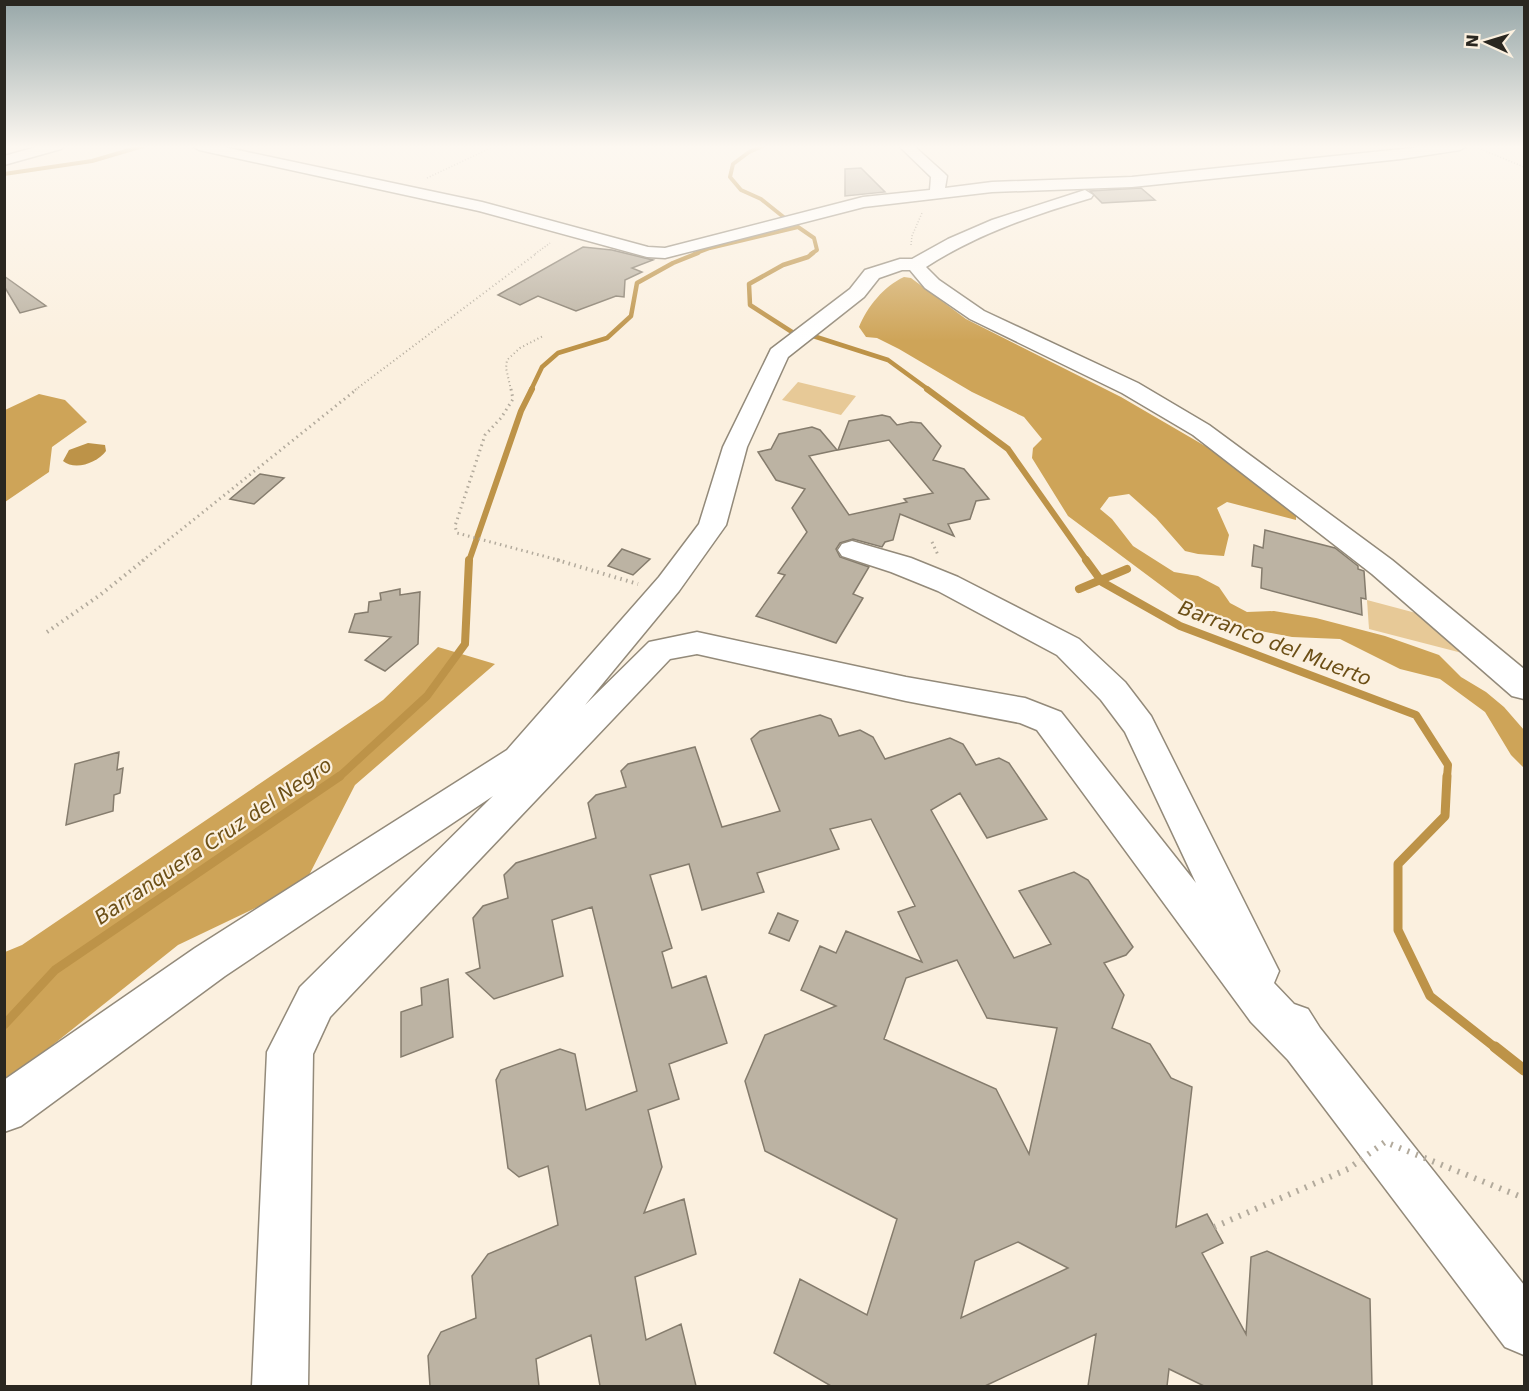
<svg xmlns="http://www.w3.org/2000/svg" width="1529" height="1391" viewBox="0 0 1529 1391" font-family="'DejaVu Sans',sans-serif">
<style>
.green{fill:#e7c997}
.forest{fill:#cea458}
.water{fill:#bd9348}
.lines{fill:none;stroke-linecap:round;stroke-linejoin:round}
.stream-far5{stroke:#bd9348;stroke-width:4}
.stream-far4{stroke:#bd9348;stroke-width:4.5}
.stream-far3{stroke:#bd9348;stroke-width:6}
.stream-far2{stroke:#bd9348;stroke-width:8}
.stream-far1{stroke:#bd9348;stroke-width:9}
.stream{stroke:#bd9348;stroke-width:11}
.building{fill:#bcb3a3;stroke:#857c6d;stroke-width:1.5;fill-rule:evenodd}
.minor-casing{stroke:#938a7a;stroke-width:3}
.path-far3{stroke:#b2aa9c;stroke-width:1.5;stroke-dasharray:1 2;stroke-linecap:butt}
.path-far2{stroke:#b2aa9c;stroke-width:2;stroke-dasharray:1 3;stroke-linecap:butt}
.path-far1{stroke:#b2aa9c;stroke-width:3;stroke-dasharray:1.5 4;stroke-linecap:butt}
.path{stroke:#b2aa9c;stroke-width:4;stroke-dasharray:1.5 4.5;stroke-linecap:butt}
.minor{fill:#fff;fill-rule:evenodd}
.path-bridge{stroke:#b2aa9c;stroke-width:6;stroke-dasharray:2 7;stroke-linecap:butt}
.labels{text-anchor:middle;stroke-width:4.5;stroke-linejoin:round;paint-order:stroke}
.water-label{font-size:20px;font-style:italic;fill:#6c4f16;stroke:#fbf0df}
</style>
<rect width="100%" height="100%" fill="#fbf0df"/>
<!-- green -->
<g class="green">
<polygon points="798,382 856,396 841,415 782,400"/>
<polygon points="1367,600 1431,617 1469,648 1462,653 1369,629"/>
</g>
<!-- forest -->
<g class="forest">
<path d="M904,277L911,278L966,319L1121,397L1212,450L1258,486L1296,512V520L1227,502L1217,508L1229,535L1224,556L1198,554L1185,551L1156,518L1129,494L1109,497L1100,509L1112,519L1133,546L1174,572L1198,576L1219,587L1230,603L1247,612L1274,611L1316,618L1385,636L1439,655L1461,677L1486,692L1504,707L1524,730V768L1511,755L1485,712L1440,679L1400,669L1340,639L1292,637L1240,627L1186,604L1068,516L1032,458L1033,448L1042,439L1024,417L972,392L899,349L877,338L866,337L859,327C867,307 884,286 904,277Z"/>
<polygon points="39,394 65,400 87,422 52,447 49,472 5,502 5,410"/>
<polygon points="438,647 495,664 355,785 304,885 178,945 5,1083 5,952 22,945 383,700"/>
</g>
<!-- water -->
<path class="water" d="M88,443L105,445L106,451C97,463 75,471 63,461L69,450Z"/>
<g class="lines">
<!-- stream-far5 -->
<g class="stream-far5">
<polyline points="763,146 749,152 733,164 730,177 741,190 761,199 786,219"/>
<polyline points="4,174 92,161 143,146"/>
<polyline points="694,254 710,248 798,227 814,238 817,250 811,254"/>
</g>
<!-- stream-far4 -->
<g class="stream-far4">
<polyline points="813,253 808,257 783,265 749,284 750,305 792,332 807,334 888,360 929,390"/>
<polyline points="531,390 542,367 558,353 607,338 631,316 637,283 673,263 698,253"/>
</g>
<!-- stream-far3 -->
<g class="stream-far3">
<polyline points="927,389 1008,449 1087,561"/>
<polyline points="469,561 521,411 532,389"/>
</g>
<!-- stream-far2 -->
<g class="stream-far2">
<polyline points="1086,560 1102,582 1180,626 1416,715 1448,765 1447,777"/>
<polyline points="1079,589 1127,569"/>
<polyline points="339,777 427,696 465,644 469,560"/>
</g>
<!-- stream-far1 -->
<g class="stream-far1">
<polyline points="1447,776 1445,816 1398,864 1398,930 1430,996 1497,1049"/>
<polyline points="4,1025 55,970 340,776"/>
</g>
<!-- stream -->
<polyline class="stream" points="1495,1047 1524,1070"/>
</g>
<!-- building -->
<g class="building">
<polygon points="861,168 885,192 845,196 845,169"/>
<polygon points="1141,188 1155,200 1102,203 1090,191"/>
<polygon points="583,247 612,250 653,260 632,268 642,272 625,280 624,297 616,296 576,311 538,296 520,305 498,295"/>
<polygon points="4,276 46,306 20,313 4,286"/>
<polygon points="882,415 890,417 897,425 911,422 921,423 941,446 933,460 964,469 989,499 976,501 970,519 948,524 954,536 900,514 893,540 885,542 882,547 853,539 840,543 836,549 840,557 869,567 853,594 863,598 836,643 756,616 785,575 778,573 807,532 792,508 805,489 776,480 758,452 771,449 779,434 812,427 820,430 837,450 809,456 849,515 907,502 904,499 933,493 889,440 838,450 849,421"/>
<polygon points="260,474 284,478 254,504 230,499"/>
<polygon points="1265,530 1335,548 1358,566 1358,569 1364,571 1366,599 1361,598 1362,615 1261,588 1262,568 1252,566 1254,545 1263,548"/>
<polygon points="622,549 633,553 650,559 633,575 608,566"/>
<polygon points="400,589 400,595 420,592 418,644 385,671 365,660 391,637 349,632 355,614 368,612 369,602 381,600 380,593"/>
<path d="M820,715L831,719L839,736L860,730L873,737L885,759L950,738L963,744L976,765L999,758L1009,763L1047,819L987,838L960,793L931,810L1014,958L1051,944L1019,891L1074,872L1088,880L1133,947L1126,955L1104,963L1124,995L1112,1028L1150,1044L1171,1078L1192,1087L1176,1227L1207,1214L1223,1243L1202,1253L1246,1334L1251,1257L1267,1251L1370,1299L1372,1386H1204L1169,1369L1167,1386H1088L1096,1334L985,1386H831L774,1353L800,1279L867,1315L897,1219L765,1151L745,1081L765,1035L836,1006L801,990L820,946L836,953L846,931L922,962L898,912L915,906L871,819L830,829L839,849L757,873L764,892L702,910L689,864L650,875L672,948L662,952L672,988L706,976L727,1043L669,1064L679,1099L648,1110L662,1167L644,1213L684,1199L696,1254L635,1277L646,1340L681,1324L696,1386H600L591,1335L536,1359L539,1386H430L428,1356L441,1332L476,1318L472,1276L488,1254L558,1225L548,1166L519,1177L508,1168L496,1080L501,1070L560,1049L575,1054L586,1110L637,1091L592,907L552,920L563,976L494,999L466,973L480,968L473,918L483,906L508,898L504,875L516,863L596,838L588,803L596,795L626,787L621,771L628,764L695,747L722,827L780,811L751,739L760,731ZM957,960L987,1018L1057,1028L1029,1154L996,1089L884,1039L906,978ZM1018,1242L1068,1268L961,1318L975,1261Z"/>
<polygon points="119,752 117,770 123,768 120,793 114,795 113,811 66,825 75,764"/>
<polygon points="778,913 798,921 789,941 769,933"/>
<polygon points="448,979 453,1037 401,1057 401,1012 422,1005 421,988"/>
</g>
<g class="lines">
<defs>
<g id="minor">
<polygon points="40,146 63,146 61,149 4,165 4,156"/>
<polygon points="192,146 219,146 482,202 648,247 665,248 863,197 930,190 931,177 899,146 914,146 944,173 947,176 945,188 992,182 1132,177 1431,146 1467,146 1460,150 1401,159 1132,187 992,192 864,207 665,258 647,257 479,211 199,150"/>
<path d="M1085,190L1093,195L1091,198C1033,215 977,234 926,267L939,280L984,311L1138,383L1209,425L1392,560L1524,669V699L1512,696L1372,574L1193,435L1122,393L970,319L925,288L910,270H902L879,278L864,297L788,357L747,447L726,525L679,591L585,705L649,642L697,632L906,677L1025,698L1061,712L1196,883L1125,732L1101,700L1057,655L938,591L891,572L842,556L838,550L842,544L852,541L911,558L958,577L1079,639L1125,682L1151,716L1279,971L1274,983L1294,1004L1308,1009L1320,1028L1524,1285V1355L1505,1347L1288,1060L1251,1022L1037,730L1020,723L906,701L697,654L670,659L330,1017L313,1054L308,1386H252L267,1052L300,987L493,796L225,976L21,1126L4,1132V1080L195,948L507,750L659,577L699,524L723,447L771,349L850,289L865,270L900,259H912L948,239L992,220Z"/>
</g>
</defs>
<!-- minor casing -->
<use href="#minor" class="minor-casing"/>
<!-- path-far3 -->
<g class="path-far3">
<polyline points="1478,148 1524,167"/>
<polyline points="427,178 495,146"/>
<polyline points="911,245 912,236 922,213"/>
<polyline points="535,254 550,243"/>
</g>
<!-- path-far2 -->
<g class="path-far2">
<polyline points="355,390 537,253"/>
<polyline points="511,390 506,368 507,360 520,348 543,336"/>
</g>
<!-- path-far1 -->
<g class="path-far1">
<polyline points="511,389 513,399 501,418 485,435 455,526 457,533 562,561"/>
<polyline points="932,542 938,555"/>
<polyline points="142,561 357,389"/>
</g>
<!-- path -->
<g class="path">
<polyline points="557,560 638,584"/>
<polyline points="47,632 100,595 144,560"/>
</g>
<!-- minor -->
<use href="#minor" class="minor"/>
<!-- path-bridge -->
<polyline class="path-bridge" points="1214,1227 1348,1169 1385,1142 1524,1198"/>
</g>
<!-- sky -->
<linearGradient id="sky" x2="0" y2="1"><stop stop-color="#97a7a8"/><stop offset="0.43" stop-color="#fdf8f1"/><stop offset="1" stop-color="#fdf8f1" stop-opacity="0"/></linearGradient>
<rect width="1529" height="341" fill="url(#sky)"/>
<g class="labels">
<!-- water labels -->
<g class="water-label">
<text transform="translate(1275 643) rotate(21)" y="7">Barranco del Muerto</text>
<text transform="translate(213 841) rotate(-34)" y="7">Barranquera Cruz del Negro</text>
</g>
</g>
<!-- border -->
<rect width="1529" height="1391" fill="none" stroke="#2a2720" stroke-width="12"/>
<!-- north arrow -->
<g transform="translate(1487 42) rotate(274)" stroke="#fbf0df" stroke-width="4.5" paint-order="stroke">
<path d="M0-4.5L10 22L0 15L-10 22Z" fill="#2a2720"/>
<text y="-9" font-size="16" font-weight="bold" text-anchor="middle" fill="#2a2720">N</text>
</g>
</svg>
